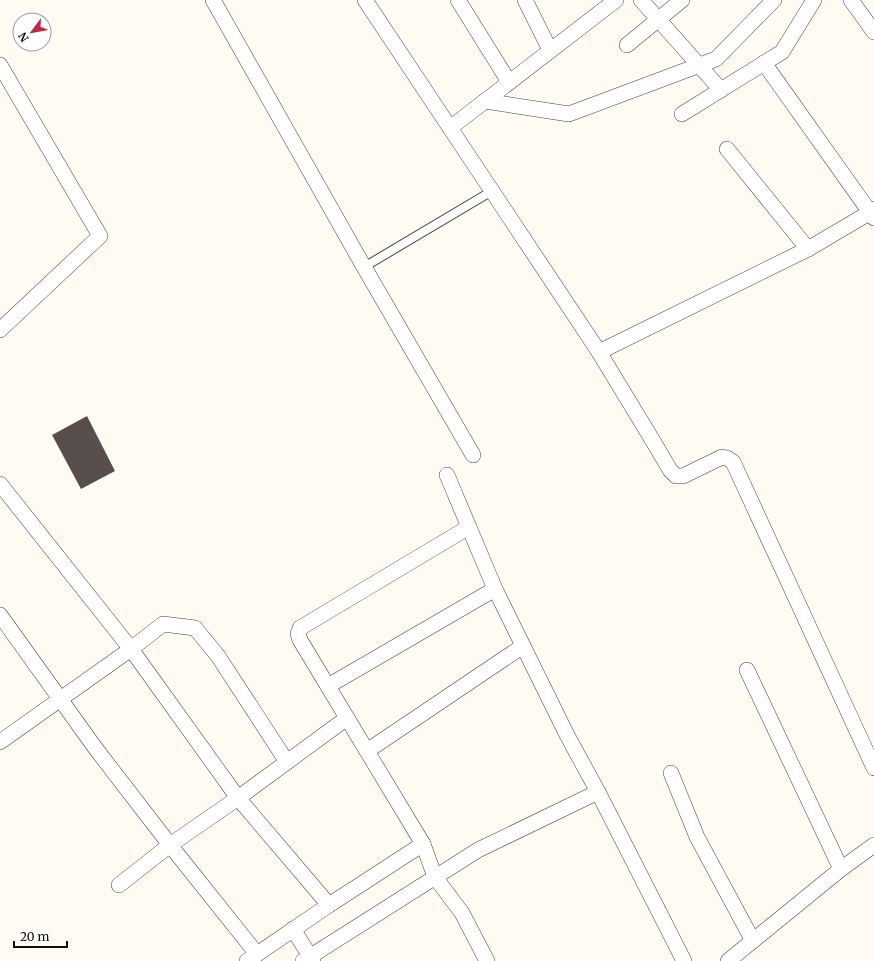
<svg xmlns="http://www.w3.org/2000/svg" width="874" height="961" viewBox="0 0 874 961" font-family="Merriweather,serif">
<style>
.building{fill:#584f4c}
.lines{fill:none;stroke-linecap:round;stroke-linejoin:round}
.lane-casing{stroke:#424242;stroke-width:10}
.street-casing{stroke:#424242;stroke-width:16}
.lane{stroke:#fff;stroke-width:8}
.street{stroke:#fff;stroke-width:15}
</style>
<rect width="100%" height="100%" fill="#fffbf2"/>
<!-- building -->
<polygon class="building" points="87,416 115,471 81,489 52,435"/>
<g class="lines">
<defs>
<polyline id="lane" points="364,267 492,191"/>
<g id="street">
<polyline points="213,0 364,267 473,455"/>
<polyline points="365,0 599,352 656,446 670,470 676,476 683,476 722,457 727,458 733,462 874,768"/>
<polyline points="458,0 509,82"/>
<polyline points="525,0 550,50"/>
<polyline points="641,0 721,90"/>
<polyline points="851,0 874,32"/>
<polyline points="627,45 682,0"/>
<polyline points="764,63 874,218"/>
<polyline points="0,65 100,236 0,330"/>
<polyline points="485,101 569,114 716,59 774,0"/>
<polyline points="682,114 782,52 814,0"/>
<polyline points="450,128 616,0"/>
<polyline points="808,249 869,213 874,209"/>
<polyline points="599,352 808,249 727,149"/>
<polyline points="447,475 495,589 567,735 598,792 684,961"/>
<polyline points="0,484 131,649 238,798 329,905"/>
<polyline points="469,527 300,628 298,634 300,640 423,844 435,877 462,913 487,961"/>
<polyline points="0,615 96,749 170,845 257,954"/>
<polyline points="747,670 841,869"/>
<polyline points="328,686 495,589"/>
<polyline points="0,742 131,649 163,624 195,628 218,656 287,762"/>
<polyline points="367,751 523,646"/>
<polyline points="671,773 697,837 753,941"/>
<polyline points="119,885 170,845 238,798 347,718"/>
<polyline points="293,929 313,961"/>
<polyline points="247,961 329,905 423,844"/>
<polyline points="303,961 478,850 598,792"/>
<polyline points="728,961 841,869 874,845"/>
</g>
</defs>
<!-- lane casing -->
<use href="#lane" class="lane-casing"/>
<!-- street casing -->
<use href="#street" class="street-casing"/>
<!-- lane -->
<use href="#lane" class="lane"/>
<!-- street -->
<use href="#street" class="street"/>
</g>
<!-- north arrow -->
<g transform="translate(32 32) rotate(238)"><circle r="19" fill="#ffffff" stroke="#9f9f9f"/>
<path d="M0-3L7 15L0 10L-7 15Z" fill="#bf2743"/>
<text y="-6" font-size="11" font-weight="bold" text-anchor="middle" fill="#0f0f0f">N</text>
</g>
<!-- scale -->
<path d="M14 941v6h53v-6" fill="none" stroke="#0f0f0f" stroke-width="2"/>
<text x="20" y="941" font-size="12" fill="#0f0f0f" stroke="#ffffff" stroke-width="3" paint-order="stroke">20 m</text>
</svg>
